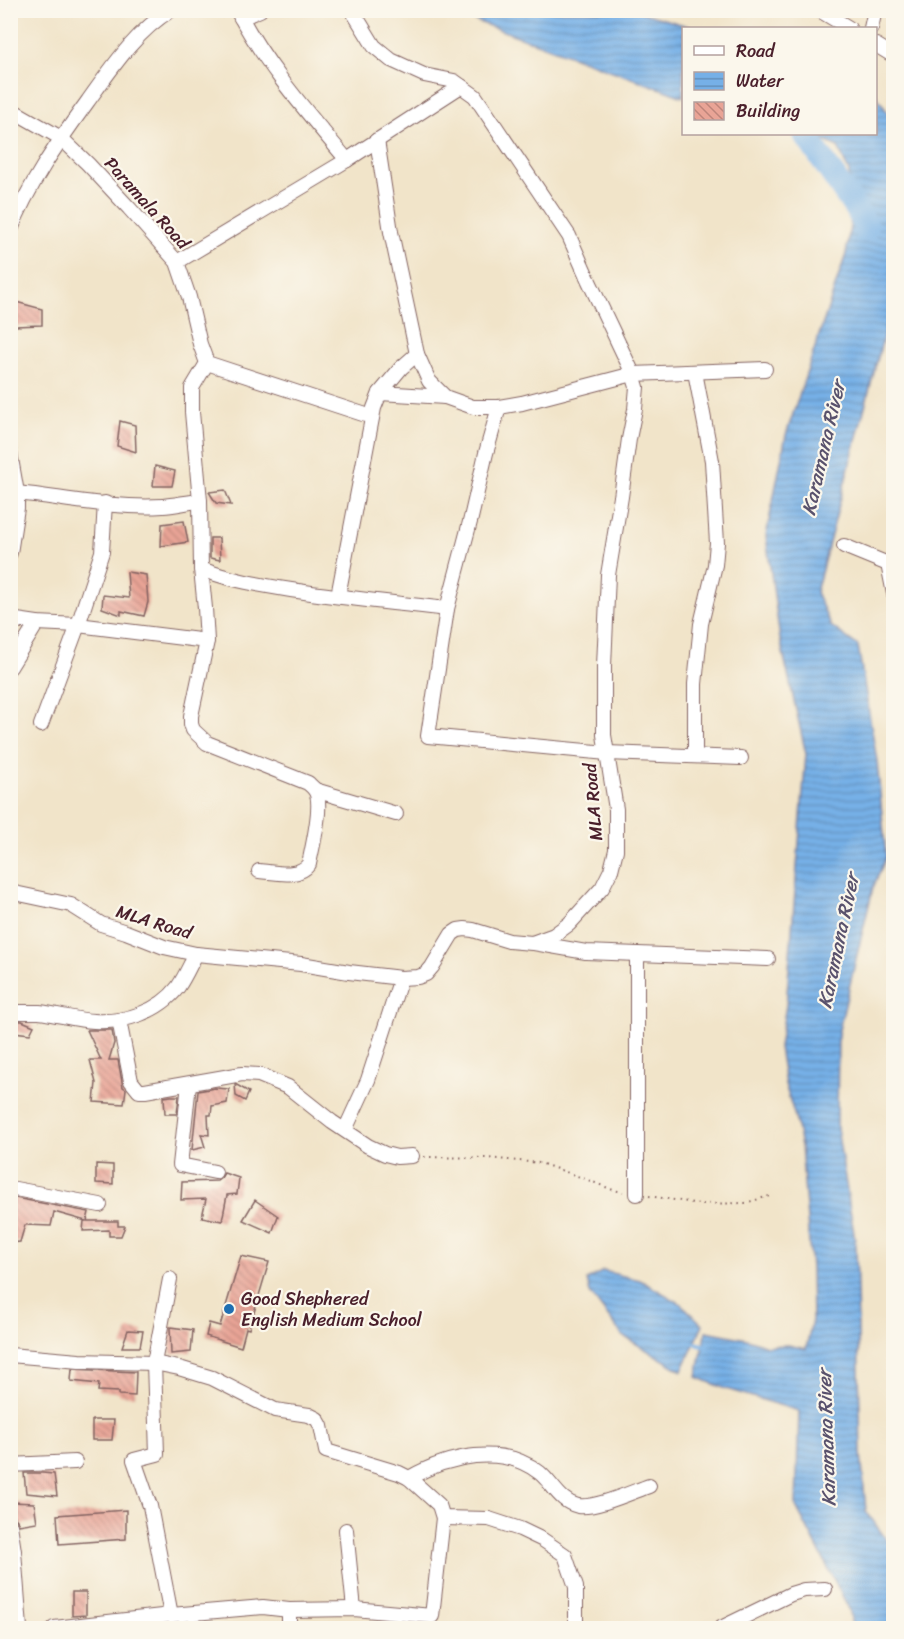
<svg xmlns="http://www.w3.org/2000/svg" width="904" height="1639" viewBox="0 0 904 1639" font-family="Sriracha,sans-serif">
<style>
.water{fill:url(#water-rules);stroke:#606889;stroke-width:1.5}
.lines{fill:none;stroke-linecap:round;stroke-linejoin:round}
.stream{stroke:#76b0e7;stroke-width:4}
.river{stroke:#76b0e7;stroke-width:24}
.building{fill:url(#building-back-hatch)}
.minor-casing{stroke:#846462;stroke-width:16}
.path{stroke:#846462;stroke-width:2;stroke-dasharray:1.5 4.5;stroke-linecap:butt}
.minor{stroke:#fff;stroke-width:14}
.poi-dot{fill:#1f6fb2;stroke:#fbf7ec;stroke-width:2}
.labels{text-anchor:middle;stroke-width:4.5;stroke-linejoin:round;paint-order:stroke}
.street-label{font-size:18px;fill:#4a1f2b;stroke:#fbf7ec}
.poi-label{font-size:18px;fill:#4a1f2b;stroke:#fbf7ec;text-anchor:start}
.water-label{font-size:20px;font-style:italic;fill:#59526d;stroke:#fbf7ec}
</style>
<defs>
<pattern id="water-rules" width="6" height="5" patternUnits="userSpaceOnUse" patternTransform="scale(1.5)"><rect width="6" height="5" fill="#76b0e7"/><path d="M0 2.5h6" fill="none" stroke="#638fbb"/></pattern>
<pattern id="building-back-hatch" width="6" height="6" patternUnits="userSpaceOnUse" patternTransform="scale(1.5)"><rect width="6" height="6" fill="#e9a496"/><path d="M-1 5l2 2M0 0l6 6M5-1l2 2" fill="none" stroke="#bf857b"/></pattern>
</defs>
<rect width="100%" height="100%" fill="#fbf7ec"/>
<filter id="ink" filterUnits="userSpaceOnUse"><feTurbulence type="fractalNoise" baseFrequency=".0167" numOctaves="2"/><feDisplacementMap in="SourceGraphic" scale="12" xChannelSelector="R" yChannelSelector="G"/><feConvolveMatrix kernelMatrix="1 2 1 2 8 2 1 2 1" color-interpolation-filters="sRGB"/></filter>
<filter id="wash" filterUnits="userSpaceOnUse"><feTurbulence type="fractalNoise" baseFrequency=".008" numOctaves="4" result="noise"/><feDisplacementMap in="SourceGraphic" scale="24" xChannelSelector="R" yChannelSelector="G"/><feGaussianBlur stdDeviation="1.35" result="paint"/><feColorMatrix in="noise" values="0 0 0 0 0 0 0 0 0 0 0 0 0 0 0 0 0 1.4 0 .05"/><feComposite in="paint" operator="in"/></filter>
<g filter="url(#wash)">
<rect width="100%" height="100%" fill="#f1e4c9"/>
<!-- water -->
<g class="water">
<polygon points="460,11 637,11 694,28 684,28 683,97 476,21"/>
<polygon points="876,95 893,121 893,308 886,327 816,592 831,626 858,646 877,761 886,857 873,888 838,1034 837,1128 856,1246 861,1453 866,1511 893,1549 894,1628 852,1628 850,1611 796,1506 799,1411 723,1388 697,1377 706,1331 747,1339 767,1346 788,1345 806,1349 812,1320 811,1268 801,1146 795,1117 785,1084 779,1047 786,1005 806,754 780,639 766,536 786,435 846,254 852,212 849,172 838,147 810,134 876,134"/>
<polygon points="603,1271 640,1280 680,1303 703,1325 682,1371 623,1336 590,1293 587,1280"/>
</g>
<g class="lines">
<!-- stream -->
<polyline class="stream" points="691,1342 707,1346"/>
<!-- river -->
<polyline class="river" points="805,134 866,224 866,229"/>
</g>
<g id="blocks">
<!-- building -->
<g class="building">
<polygon points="16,302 42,309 42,325 14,326"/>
<polygon points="120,421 135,425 136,452 117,446"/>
<polygon points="155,466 175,471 172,486 153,486"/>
<polygon points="225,490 231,505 216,503 209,492"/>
<polygon points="184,521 188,542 161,546 162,524"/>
<polygon points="210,538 219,538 220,560 210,558"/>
<polygon points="127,572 146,575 148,602 144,616 121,611 121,615 102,608 103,595 129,598"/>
<polygon points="17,1021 22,1021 34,1026 30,1034 14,1032"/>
<polygon points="87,1030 112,1030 114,1043 109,1060 118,1060 123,1087 126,1089 124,1104 94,1102 96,1083 90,1060 101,1060"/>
<polygon points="235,1084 249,1092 245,1101 236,1096"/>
<polygon points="215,1088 229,1089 227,1103 212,1106 211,1115 208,1115 209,1135 201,1134 205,1147 192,1150 198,1091"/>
<polygon points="171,1096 179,1096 177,1114 165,1114 164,1097"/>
<polygon points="96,1164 113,1165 113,1184 96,1183"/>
<polygon points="224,1173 239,1178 237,1194 227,1195 222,1221 202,1217 206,1199 181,1200 182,1182 217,1181 221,1178"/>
<polygon points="10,1197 89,1212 87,1221 118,1221 118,1226 125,1226 121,1236 109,1236 109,1230 83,1231 84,1221 86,1221 54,1212 51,1226 25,1225 20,1242 11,1243"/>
<polygon points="255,1200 278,1216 272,1233 243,1220"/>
<polygon points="241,1256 269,1262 249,1329 246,1328 241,1347 206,1336 209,1323 220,1326"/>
<polygon points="170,1327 193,1330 191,1352 171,1354"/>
<polygon points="128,1330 143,1331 140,1347 122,1347"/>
<polygon points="72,1369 136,1372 135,1396 119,1395 119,1392 98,1391 99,1384 71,1381"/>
<polygon points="92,1420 114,1420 112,1440 92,1440"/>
<polygon points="24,1473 42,1473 54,1474 57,1496 26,1493"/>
<polygon points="11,1502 34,1503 37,1522 19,1525 17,1520 15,1518"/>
<polygon points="126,1510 126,1539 59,1544 57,1515"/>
<polygon points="72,1592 86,1592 86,1615 72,1616"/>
</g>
</g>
</g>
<g filter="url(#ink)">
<use href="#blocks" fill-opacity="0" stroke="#846462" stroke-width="1.5"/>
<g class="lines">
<defs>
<g id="minor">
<path d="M237,10C266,66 307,112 347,160"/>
<polyline points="819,10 849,28"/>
<polyline points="241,18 260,10"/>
<polyline points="871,28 875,10"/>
<polyline points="876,45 894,56"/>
<polyline points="10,109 61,138 88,164 129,208 177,262 189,297 200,344 207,363 372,417"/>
<polyline points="377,140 391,232 417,354 429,381 445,397 473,407 499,407 522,403 633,374 765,369"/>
<path d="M10,232C27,186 59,141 88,101C111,69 136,31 171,10"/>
<polyline points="177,262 347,160 461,86"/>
<path d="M207,363L192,388V412L200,501L201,569L205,608L207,641L191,716V724L193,730L207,743L308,783C310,785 313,787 315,790C324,803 312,848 309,864C298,879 275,872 259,871"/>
<polyline points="695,372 712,461 717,543 715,565 701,624 695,684 695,756"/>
<polyline points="380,393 445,397"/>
<polyline points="499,407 486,453 471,518 447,609 428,736 607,753 741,758"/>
<polyline points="10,453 17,493 17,508 10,553"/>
<path d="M17,493C65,498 114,509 163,506C175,505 188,502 200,501"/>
<polyline points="844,546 888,564 894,594"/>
<path d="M201,569C230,580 260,585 291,590C343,598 395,603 447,609"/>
<polyline points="338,596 374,408 380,393 401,368 417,354"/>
<polyline points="10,619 37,623 78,625 207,641"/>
<polyline points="10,667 37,623"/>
<polyline points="41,725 78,625 102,552 105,503"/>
<polyline points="315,790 396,814"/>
<polyline points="10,892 71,905 101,924 126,932 164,947 196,954 301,964 349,972 401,978 418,977 426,974 432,967 452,934 458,930 465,929 473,930 509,941 532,943 554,935 569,924 602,888 611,870 616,850 616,809 604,735 604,666 608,575 621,497 629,439 635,409 637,387 633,374 588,279 569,236 475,96 454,81 424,75 391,60 374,46 352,10"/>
<polyline points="534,943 586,952 768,959"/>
<polyline points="637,954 637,1194"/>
<path d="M10,1012C20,1012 29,1012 39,1012C57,1014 76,1020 94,1021C124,1023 159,1012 178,987C185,977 190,965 196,954"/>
<polyline points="119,1020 131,1081 139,1091 145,1091 242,1074 259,1075 288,1087 332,1122 368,1146 385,1154 397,1157 412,1156"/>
<polyline points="189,1084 180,1165 215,1172"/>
<polyline points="345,1130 368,1080 401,978"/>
<polyline points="10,1188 100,1205"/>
<polyline points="170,1279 154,1363 157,1454 134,1460 150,1506 171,1615"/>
<polyline points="10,1355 79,1361 154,1363 179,1368 212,1378 275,1410 309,1415 317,1419 321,1426 326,1451 399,1473 409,1478 439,1505 443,1518 489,1519 520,1529 543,1540 565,1555 576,1587 576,1628"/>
<polyline points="10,1465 75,1462"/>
<path d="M409,1478C448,1456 502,1443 540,1473C553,1484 560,1502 578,1506C595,1509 632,1492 649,1486"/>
<polyline points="10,1525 14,1551 20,1628"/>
<polyline points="346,1530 354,1609"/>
<polyline points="54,1628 171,1615 263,1607 289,1610 354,1609 432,1616 443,1518"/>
<polyline points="289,1628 289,1610"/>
<polyline points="721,1628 791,1594 804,1590 825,1589"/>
</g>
</defs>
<!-- minor casing -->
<use href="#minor" class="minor-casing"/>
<!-- path -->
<g class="path">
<polyline points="424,1157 487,1158 540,1163 583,1178 613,1190 623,1192"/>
<polyline points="649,1196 700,1204 745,1203 773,1195"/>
</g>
<!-- minor -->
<use href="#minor" class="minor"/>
</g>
</g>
<!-- markers -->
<circle class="poi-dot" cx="229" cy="1309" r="6"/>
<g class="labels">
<!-- street labels -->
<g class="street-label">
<text transform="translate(147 203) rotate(48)" y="6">Paramala Road</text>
<text transform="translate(593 802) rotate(-95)" y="6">MLA Road</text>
<text transform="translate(154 922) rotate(17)" y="6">MLA Road</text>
</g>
<!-- poi labels -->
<g class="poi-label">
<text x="241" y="1305">Good Shephered<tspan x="241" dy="21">English Medium School</tspan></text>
</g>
<!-- water labels -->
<g class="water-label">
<text transform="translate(823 448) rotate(-77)" y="7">Karamana River</text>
<text transform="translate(838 941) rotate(-78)" y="7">Karamana River</text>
<text transform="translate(826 1438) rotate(-92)" y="7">Karamana River</text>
</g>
</g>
<!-- margin -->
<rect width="904" height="1639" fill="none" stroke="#fbf7ec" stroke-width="36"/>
<!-- legend -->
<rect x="682" y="27" width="195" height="108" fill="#fbf7ec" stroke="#b4a19f" stroke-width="1.5"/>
<rect x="694" y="46" width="30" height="9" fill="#ffffff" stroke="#b4a19f" stroke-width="1.5"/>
<text x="736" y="57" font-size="18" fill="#4a1f2b">Road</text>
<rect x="694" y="72" width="30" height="18" fill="url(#water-rules)" stroke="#b4a19f" stroke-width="1.5"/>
<text x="736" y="87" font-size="18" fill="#4a1f2b">Water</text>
<rect x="694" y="102" width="30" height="18" fill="url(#building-back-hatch)" stroke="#b4a19f" stroke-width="1.5"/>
<text x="736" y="117" font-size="18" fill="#4a1f2b">Building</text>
</svg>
